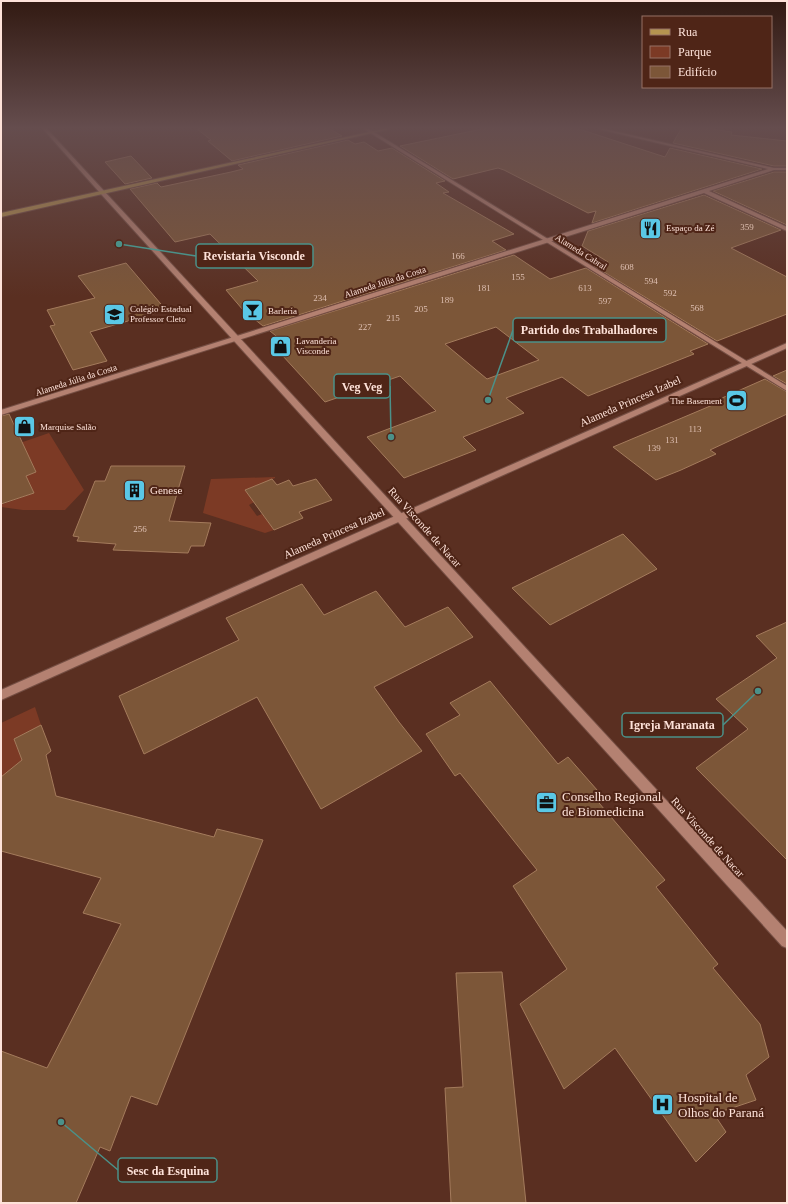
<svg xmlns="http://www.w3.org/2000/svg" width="788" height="1204" viewBox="0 0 788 1204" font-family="Georgia,serif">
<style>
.green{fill:#7c3a25}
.building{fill:#7c5638;stroke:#a47b5c;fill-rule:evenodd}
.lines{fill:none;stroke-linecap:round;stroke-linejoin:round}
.minor-casing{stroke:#744e43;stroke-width:2}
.tertiary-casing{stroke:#744e43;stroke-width:2}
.secondary-casing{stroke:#744e43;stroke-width:2}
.primary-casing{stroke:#744e43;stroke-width:2}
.minor{fill:#b48171;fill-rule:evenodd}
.tertiary{fill:#b48171;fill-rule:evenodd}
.secondary{fill:#b48171;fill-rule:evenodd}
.primary{fill:#b59450;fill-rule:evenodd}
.labels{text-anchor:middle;stroke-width:4;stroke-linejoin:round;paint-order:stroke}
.number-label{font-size:9px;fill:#debfb1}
.far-poi-label{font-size:9px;fill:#fee2d9;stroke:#4f2517;text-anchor:start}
.far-street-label{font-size:9px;fill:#fee2d9;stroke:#4f2517}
.street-label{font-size:11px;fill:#fee2d9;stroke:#4f2517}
.poi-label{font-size:11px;fill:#fee2d9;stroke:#4f2517;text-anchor:start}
.near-poi-label{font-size:13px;fill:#fee2d9;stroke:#4f2517;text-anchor:start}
.leader{fill:none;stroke:#4b9189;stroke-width:1.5}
.callout-dot{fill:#4b9189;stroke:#4f2517;stroke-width:1.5}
.callout{fill:#4f2517;stroke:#4b9189;stroke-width:1.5}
.callout-label{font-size:12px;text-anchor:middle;font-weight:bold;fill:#fee2d9}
</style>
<rect width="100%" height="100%" fill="#5a2f21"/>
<!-- green -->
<g class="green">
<polygon points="49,433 84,490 65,510 23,510 1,507 1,499 3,504 34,493 26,476 36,472 31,461 22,464 14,445"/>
<polygon points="275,477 275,478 245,490 254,502 249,505 257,516 262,514 274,530 265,533 203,513 211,479"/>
<polygon points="35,707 41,725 14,739 22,760 3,776 1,775 1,723"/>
</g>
<!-- building -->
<g class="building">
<polygon points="197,129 330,129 342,136 232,161 208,141 211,140"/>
<polygon points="482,129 579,129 665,157 670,148 762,169 592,223 596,211 588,213 504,170 498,168 453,179 400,146"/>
<polygon points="681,129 712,129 732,132 731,135 787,141 787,166 774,166 673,143"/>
<polygon points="348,140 355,144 364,142 378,151 392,148 445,181 436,183 449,192 443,193 514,234 492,241 506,250 263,326 243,310 226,290 258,281 210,234 175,242 130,189 157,183 161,187 231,172 243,169 238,165"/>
<polygon points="131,156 152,178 125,184 105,162"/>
<polygon points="774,172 787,172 787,225 713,191"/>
<polygon points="704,195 781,230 731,248 787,277 787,314 717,341 594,266 608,262 582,246 588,231"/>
<path d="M514,255L550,279L586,268L708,344L690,351L694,354L588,396L562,377L506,398L524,413L463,437L476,450L404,478L367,437L436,411L400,376L325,402L271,343L281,340L270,331ZM496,327L539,360L487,379L445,344Z"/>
<polygon points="126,263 166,310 90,332 107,361 73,370 50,326 55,325 47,310 95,298 78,276"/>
<polygon points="787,370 787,384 773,376"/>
<polygon points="765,379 787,392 787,414 710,450 716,454 681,470 656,480 613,447 715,404 713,402"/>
<polygon points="9,414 36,472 26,476 34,493 1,504 1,416"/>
<polygon points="111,466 185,466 169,521 211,523 204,546 191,546 188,553 113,550 116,544 77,541 79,537 73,536 95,481 105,481"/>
<polygon points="272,479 277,485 289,480 293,486 316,479 332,500 299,512 303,518 274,530 245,490"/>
<polygon points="623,534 657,569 550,625 512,588"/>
<polygon points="302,584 324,615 376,591 405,627 448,607 473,637 374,687 399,722 422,751 321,809 257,697 144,754 119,696 239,640 226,618"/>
<polygon points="787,622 787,860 696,768 748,729 716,699 777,658 756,636"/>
<polygon points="490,681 558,764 568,757 605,799 599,803 665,880 656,887 718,964 713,968 760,1024 769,1057 746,1075 756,1100 714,1114 726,1132 696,1162 615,1048 564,1089 520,1004 567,969 513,886 537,870 460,773 455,776 426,734 460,715 450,703"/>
<polygon points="41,725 51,751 46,755 56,796 214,837 217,829 263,840 157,1105 131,1096 110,1151 100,1147 76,1203 1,1203 1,1051 47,1068 121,924 83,913 101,878 1,851 1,777 22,760 14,739"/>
<polygon points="502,972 526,1203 451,1203 445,1088 463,1087 456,973"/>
</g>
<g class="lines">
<defs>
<g id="minor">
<polygon points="598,129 605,129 774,168 787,168 787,170 774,170 709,191 787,227 787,231 704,193 1,415 1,410 768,169"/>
<polygon points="787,343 787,348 1,700 1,690"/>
</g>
<g id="tertiary">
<polygon points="364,129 369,129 787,386 787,391"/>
<polygon points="101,192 105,192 787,931 787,948 782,946 101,194"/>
</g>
<polygon id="secondary" points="43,129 47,129 105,192 105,194 101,194"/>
<polygon id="primary" points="383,129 390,129 1,217 1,213"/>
</defs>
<!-- minor casing -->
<use href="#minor" class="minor-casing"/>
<!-- tertiary casing -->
<use href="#tertiary" class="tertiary-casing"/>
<!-- secondary casing -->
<use href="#secondary" class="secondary-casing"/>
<!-- primary casing -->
<use href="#primary" class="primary-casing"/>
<!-- minor -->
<use href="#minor" class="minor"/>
<!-- tertiary -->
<use href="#tertiary" class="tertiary"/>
<!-- secondary -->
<use href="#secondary" class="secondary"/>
<!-- primary -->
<use href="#primary" class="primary"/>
</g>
<!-- sky -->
<linearGradient id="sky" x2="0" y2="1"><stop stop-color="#321a12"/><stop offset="0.43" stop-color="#654d4e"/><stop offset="1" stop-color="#654d4e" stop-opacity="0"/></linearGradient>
<rect width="788" height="297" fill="url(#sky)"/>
<!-- icons -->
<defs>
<symbol id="restaurant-square" viewBox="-11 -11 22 22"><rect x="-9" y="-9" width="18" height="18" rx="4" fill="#5ac8e6" stroke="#4f2517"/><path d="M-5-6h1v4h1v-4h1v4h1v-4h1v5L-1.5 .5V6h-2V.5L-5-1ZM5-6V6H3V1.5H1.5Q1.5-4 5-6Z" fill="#111"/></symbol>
<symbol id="bar-square" viewBox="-11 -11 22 22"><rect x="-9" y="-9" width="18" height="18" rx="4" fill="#5ac8e6" stroke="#4f2517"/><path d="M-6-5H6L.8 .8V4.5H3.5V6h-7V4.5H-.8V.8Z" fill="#111"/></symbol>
<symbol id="school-square" viewBox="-11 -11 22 22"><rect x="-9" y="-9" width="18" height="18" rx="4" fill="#5ac8e6" stroke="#4f2517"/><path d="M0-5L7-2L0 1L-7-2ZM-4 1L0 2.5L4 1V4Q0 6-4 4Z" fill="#111"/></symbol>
<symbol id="shop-square" viewBox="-11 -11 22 22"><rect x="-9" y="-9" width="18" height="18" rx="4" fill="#5ac8e6" stroke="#4f2517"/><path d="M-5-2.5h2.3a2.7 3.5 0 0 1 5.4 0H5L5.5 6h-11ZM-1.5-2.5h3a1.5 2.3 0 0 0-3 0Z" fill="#111"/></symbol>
<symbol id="stadium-square" viewBox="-11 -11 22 22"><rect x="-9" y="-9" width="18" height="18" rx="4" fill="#5ac8e6" stroke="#4f2517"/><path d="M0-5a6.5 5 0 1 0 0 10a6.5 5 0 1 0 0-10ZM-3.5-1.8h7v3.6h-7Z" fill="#111"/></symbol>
<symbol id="building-square" viewBox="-11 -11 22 22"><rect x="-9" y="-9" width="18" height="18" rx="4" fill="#5ac8e6" stroke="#4f2517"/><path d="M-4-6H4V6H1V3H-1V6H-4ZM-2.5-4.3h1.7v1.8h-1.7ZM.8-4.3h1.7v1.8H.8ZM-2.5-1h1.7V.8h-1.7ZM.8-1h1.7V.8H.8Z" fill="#111"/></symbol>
<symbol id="office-square" viewBox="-11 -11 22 22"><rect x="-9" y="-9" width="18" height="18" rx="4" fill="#5ac8e6" stroke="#4f2517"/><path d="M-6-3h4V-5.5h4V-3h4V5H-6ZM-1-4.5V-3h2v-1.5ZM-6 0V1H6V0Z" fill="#111"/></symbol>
<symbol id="hospital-square" viewBox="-11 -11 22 22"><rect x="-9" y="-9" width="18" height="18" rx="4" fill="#5ac8e6" stroke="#4f2517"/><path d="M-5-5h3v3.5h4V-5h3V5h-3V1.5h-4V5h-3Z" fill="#111"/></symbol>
</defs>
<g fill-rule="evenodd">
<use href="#restaurant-square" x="638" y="216" width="25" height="25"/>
<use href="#bar-square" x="240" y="298" width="25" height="25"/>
<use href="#school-square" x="102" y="302" width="25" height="25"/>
<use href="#shop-square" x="268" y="334" width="25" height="25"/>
<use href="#stadium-square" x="724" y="388" width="25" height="25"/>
<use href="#shop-square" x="12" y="414" width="25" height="25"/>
<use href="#building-square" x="122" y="478" width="25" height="25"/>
<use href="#office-square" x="534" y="790" width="25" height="25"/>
<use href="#hospital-square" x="650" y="1092" width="25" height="25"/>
</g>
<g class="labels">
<!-- number labels -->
<g class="number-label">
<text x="747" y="230">359</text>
<text x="458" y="259">166</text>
<text x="627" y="270">608</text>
<text x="518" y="280">155</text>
<text x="651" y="284">594</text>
<text x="484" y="291">181</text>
<text x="585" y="291">613</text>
<text x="670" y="296">592</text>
<text x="320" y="301">234</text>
<text x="447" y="303">189</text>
<text x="605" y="304">597</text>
<text x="697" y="311">568</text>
<text x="421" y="312">205</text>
<text x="393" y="321">215</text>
<text x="365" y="330">227</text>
<text x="695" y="432">113</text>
<text x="672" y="443">131</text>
<text x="654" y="451">139</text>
<text x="140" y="532">256</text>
</g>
<!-- far-poi labels -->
<g class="far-poi-label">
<text x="666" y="231">Espaço da Zé</text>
<text x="130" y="312">Colégio Estadual<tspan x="130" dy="10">Professor Cleto</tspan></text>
<text x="268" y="314">Barleria</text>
<text x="296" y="344">Lavanderia<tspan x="296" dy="10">Visconde</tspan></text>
<text x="722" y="404" text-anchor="end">The Basement</text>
<text x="40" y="430">Marquise Salão</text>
</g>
<!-- far-street labels -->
<g class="far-street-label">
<text transform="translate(581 252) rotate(32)" y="3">Alameda Cabral</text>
<text transform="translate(385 282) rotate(-18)" y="3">Alameda Júlia da Costa</text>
<text transform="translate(76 380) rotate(-18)" y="3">Alameda Júlia da Costa</text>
</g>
<!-- street labels -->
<g class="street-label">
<text transform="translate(630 401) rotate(-24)" y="4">Alameda Princesa Izabel</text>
<text transform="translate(425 527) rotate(48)" y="4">Rua Visconde de Nacar</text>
<text transform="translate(334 533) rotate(-24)" y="4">Alameda Princesa Izabel</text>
<text transform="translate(708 837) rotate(48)" y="4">Rua Visconde de Nacar</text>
</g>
<!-- poi labels -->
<g class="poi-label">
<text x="150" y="494">Genese</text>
</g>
<!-- near-poi labels -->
<g class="near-poi-label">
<text x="562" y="801">Conselho Regional<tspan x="562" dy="15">de Biomedicina</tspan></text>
<text x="678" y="1102">Hospital de<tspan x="678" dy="15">Olhos do Paraná</tspan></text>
</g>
</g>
<!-- callouts -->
<path class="leader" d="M119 244L196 256M488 400L513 330M391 437L390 386M758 691L723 725M61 1122L118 1170"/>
<g class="callout-dot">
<circle cx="119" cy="244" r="4"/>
<circle cx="488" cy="400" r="4"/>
<circle cx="391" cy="437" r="4"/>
<circle cx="758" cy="691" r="4"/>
<circle cx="61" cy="1122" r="4"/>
</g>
<g class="callout">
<rect x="196" y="244" width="117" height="24" rx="4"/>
<rect x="513" y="318" width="153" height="24" rx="4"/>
<rect x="334" y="374" width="56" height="24" rx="4"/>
<rect x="622" y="713" width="101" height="24" rx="4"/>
<rect x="118" y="1158" width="99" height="24" rx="4"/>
</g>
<g class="callout-label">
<text x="254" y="260">Revistaria Visconde</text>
<text x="589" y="334">Partido dos Trabalhadores</text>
<text x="362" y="391">Veg Veg</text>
<text x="672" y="729">Igreja Maranata</text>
<text x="168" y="1175">Sesc da Esquina</text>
</g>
<!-- border -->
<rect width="788" height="1204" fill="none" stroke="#fee2d9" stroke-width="4"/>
<!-- legend -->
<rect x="642" y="16" width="130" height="72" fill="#4f2517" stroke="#957165"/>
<rect x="650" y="29" width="20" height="6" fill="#b59450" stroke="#957165"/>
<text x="678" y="36" font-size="12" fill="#fee2d9">Rua</text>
<rect x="650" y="46" width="20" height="12" fill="#7c3a25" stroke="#957165"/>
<text x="678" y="56" font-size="12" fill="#fee2d9">Parque</text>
<rect x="650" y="66" width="20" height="12" fill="#7c5638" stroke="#957165"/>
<text x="678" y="76" font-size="12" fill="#fee2d9">Edifício</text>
</svg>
